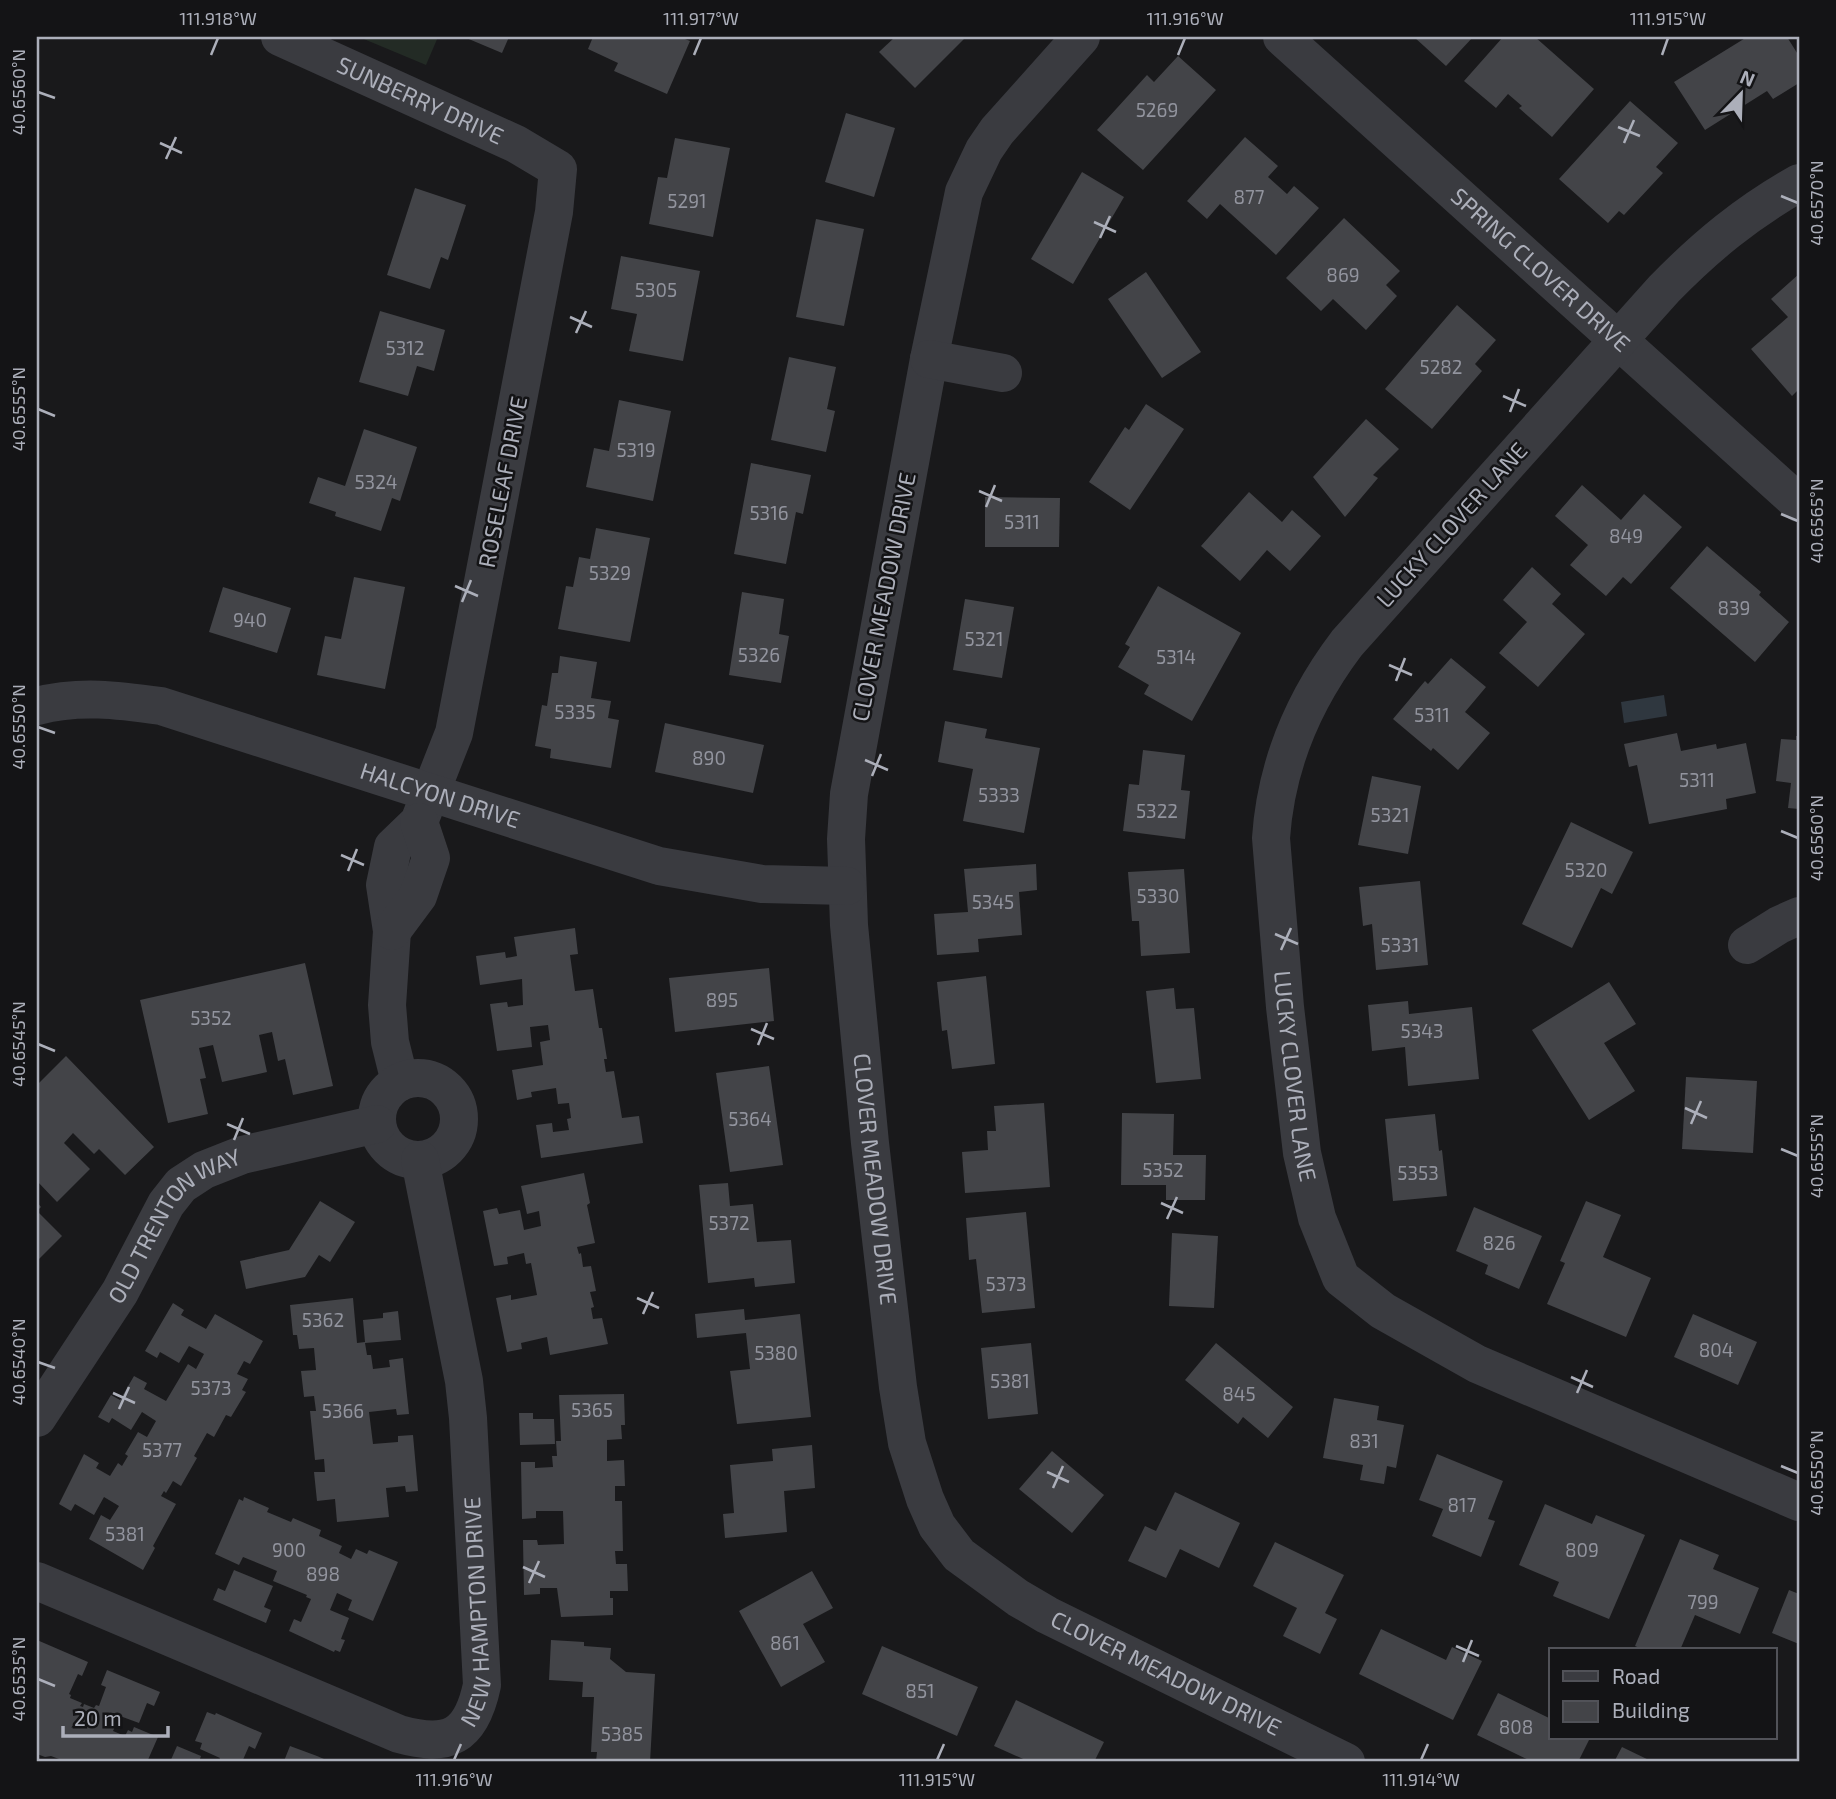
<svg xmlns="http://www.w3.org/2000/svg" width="1836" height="1799" viewBox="0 0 1836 1799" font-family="'Exo 2',sans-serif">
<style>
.green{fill:#232b25}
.water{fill:#2f373f}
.building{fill:#434448}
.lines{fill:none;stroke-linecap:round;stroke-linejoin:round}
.minor{stroke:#3a3b40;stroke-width:38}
.ticks{fill:none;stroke:#acafba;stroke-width:2.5}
.labels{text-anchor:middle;stroke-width:5;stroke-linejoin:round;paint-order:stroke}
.number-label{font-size:19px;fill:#92949e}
.street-label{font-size:23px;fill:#acafba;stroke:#141416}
.neatline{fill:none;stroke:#acafba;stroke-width:2.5}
.ticks-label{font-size:18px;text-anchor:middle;fill:#acafba}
</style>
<rect width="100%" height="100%" fill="#19191b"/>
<!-- green -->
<polygon class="green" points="359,37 438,37 426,65"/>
<!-- water -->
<polygon class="water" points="1664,695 1667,716 1624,723 1621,702"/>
<!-- building -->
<g class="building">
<polygon points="464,37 509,37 502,53"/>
<polygon points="593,37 680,37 690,41 667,94 614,71 618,63 588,49"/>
<polygon points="895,37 966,37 915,88 879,52"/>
<polygon points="1414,37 1473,37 1446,66"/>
<polygon points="1503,37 1535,37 1594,89 1552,137 1519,108 1522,106 1508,94 1496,108 1464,81"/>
<polygon points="1747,37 1787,37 1799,56 1799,83 1773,99 1767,91 1705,130 1674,82"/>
<polygon points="1178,56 1216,90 1143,170 1097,130 1147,75 1154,82"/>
<polygon points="1630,101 1678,143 1656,167 1663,173 1624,215 1619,211 1608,223 1559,179"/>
<polygon points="846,113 895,128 874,197 825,182"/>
<polygon points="1245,137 1278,166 1268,177 1287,194 1294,186 1319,208 1276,255 1220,204 1207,219 1187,201"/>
<polygon points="675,138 730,148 713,237 649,224 658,177 667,178"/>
<polygon points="1082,172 1124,197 1073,284 1031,259"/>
<polygon points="415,188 466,205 448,260 441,257 430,289 387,275"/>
<polygon points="1344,218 1400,271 1386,285 1397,296 1366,330 1333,299 1321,311 1286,278"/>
<polygon points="816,219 864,229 844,326 796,317"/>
<polygon points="621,256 700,271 683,361 629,351 637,314 611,309"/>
<polygon points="1146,272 1201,352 1162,378 1108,299"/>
<polygon points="1799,274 1799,389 1792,396 1751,349 1788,317 1771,299"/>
<polygon points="1457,305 1496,340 1475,364 1482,371 1432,429 1385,389"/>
<polygon points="380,311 445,330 434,371 417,366 408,396 359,382"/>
<polygon points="789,357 836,367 827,409 835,411 826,452 771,440"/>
<polygon points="619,400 671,411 653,501 586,487 594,448 609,451"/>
<polygon points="1146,404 1184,429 1130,510 1089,482 1125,427 1129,430"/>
<polygon points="1366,419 1399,449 1373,475 1378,478 1345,517 1313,477"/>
<polygon points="364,429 417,447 400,501 392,498 381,531 335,516 336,512 309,503 318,477 345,486"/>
<polygon points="751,463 811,475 803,514 796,512 786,564 734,554"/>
<polygon points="1582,485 1621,520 1644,494 1682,527 1631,584 1623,577 1606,596 1570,565 1588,545 1555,516"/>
<polygon points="1249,492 1282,522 1292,510 1321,536 1290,571 1267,550 1240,581 1201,546"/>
<polygon points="985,497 1060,498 1059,547 985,547"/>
<polygon points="596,528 650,538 630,642 558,629 566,586 573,587 579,557 590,559"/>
<polygon points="1707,546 1761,592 1759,595 1789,622 1755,662 1670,588"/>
<polygon points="1532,567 1561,594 1552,604 1585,634 1538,687 1499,653 1527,622 1503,600"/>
<polygon points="354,577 405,587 385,689 317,675 325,636 341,639"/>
<polygon points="1158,586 1241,633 1192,721 1144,694 1149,685 1118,667 1130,647 1125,644"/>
<polygon points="223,587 291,608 277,653 209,632"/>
<polygon points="742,592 784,599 779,634 789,636 781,683 729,675"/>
<polygon points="965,599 1014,607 1002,678 953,670"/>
<polygon points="560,656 597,662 591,698 611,701 608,718 619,720 611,768 550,758 551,749 535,746 542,705 547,706 552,673 558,673"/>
<polygon points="1451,658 1486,687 1465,712 1490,733 1458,770 1433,748 1431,751 1393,719 1425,681 1428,684"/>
<polygon points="945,721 987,729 985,738 1040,748 1024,833 963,821 973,769 938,762"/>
<polygon points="665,723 764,745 753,793 655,772"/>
<polygon points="1677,733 1681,751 1716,744 1717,749 1746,743 1756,793 1726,799 1727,809 1649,824 1637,765 1629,767 1624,744"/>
<polygon points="1796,736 1799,736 1799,809 1788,808 1791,783 1776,781 1781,739 1796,740"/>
<polygon points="1143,750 1185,755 1181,790 1190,791 1185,839 1123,831 1129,784 1139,785"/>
<polygon points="1372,776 1421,786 1408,854 1358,845"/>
<polygon points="1571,822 1633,852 1612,894 1601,888 1572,948 1522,924"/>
<polygon points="1036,864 1037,890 1019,892 1022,935 978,939 979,952 937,955 934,914 968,912 964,869"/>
<polygon points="1184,869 1190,953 1141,956 1139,921 1132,921 1128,872"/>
<polygon points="1420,881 1428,965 1376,970 1372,924 1363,926 1359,887"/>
<polygon points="575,928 578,954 570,955 575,991 593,989 599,1028 602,1028 607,1059 604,1059 606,1072 614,1071 622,1118 639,1116 643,1143 541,1158 536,1125 552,1123 553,1132 569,1130 567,1119 571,1118 569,1103 558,1104 556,1088 531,1092 532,1097 517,1100 512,1070 543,1065 540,1042 550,1040 548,1025 530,1027 532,1047 497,1051 490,1004 507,1002 508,1007 523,1005 522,979 480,985 476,956 505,952 506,958 517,956 514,937"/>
<polygon points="305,963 333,1086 293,1095 285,1059 278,1061 272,1032 259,1035 267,1072 222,1082 213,1045 199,1048 206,1078 200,1079 208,1114 168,1123 140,1000"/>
<polygon points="769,968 774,1021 675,1032 669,978"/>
<polygon points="986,976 995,1064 952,1069 947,1030 942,1031 937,982"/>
<polygon points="1609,982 1636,1024 1604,1043 1635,1091 1589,1120 1532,1030"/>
<polygon points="1174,988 1176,1009 1194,1008 1201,1079 1156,1083 1146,991"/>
<polygon points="1408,1001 1409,1014 1472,1007 1479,1079 1408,1086 1405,1047 1372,1051 1368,1005"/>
<polygon points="66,1056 154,1147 125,1175 99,1149 94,1154 73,1133 64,1143 90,1169 57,1202 37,1181 37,1085"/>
<polygon points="769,1066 783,1165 730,1172 716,1073"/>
<polygon points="1686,1077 1757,1081 1753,1153 1682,1149"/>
<polygon points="1044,1103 1050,1187 965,1193 962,1152 988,1150 987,1131 996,1131 994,1106"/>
<polygon points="1122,1113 1174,1114 1173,1155 1206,1155 1205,1200 1166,1200 1166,1185 1121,1185"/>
<polygon points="1435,1114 1439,1151 1442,1150 1447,1196 1393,1201 1385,1119"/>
<polygon points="584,1173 590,1203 587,1205 595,1243 577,1247 579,1254 581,1253 583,1267 591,1266 596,1291 590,1292 594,1307 591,1308 593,1319 602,1318 608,1344 550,1355 547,1337 521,1343 522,1349 507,1352 496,1298 511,1295 511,1300 537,1295 531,1263 526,1264 524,1253 507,1257 508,1264 494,1266 483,1211 497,1208 499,1214 520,1210 524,1230 541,1226 539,1211 527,1214 521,1186"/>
<polygon points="728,1183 730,1206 753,1204 757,1242 791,1240 795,1283 755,1287 754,1278 708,1283 699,1185"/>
<polygon points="320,1201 355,1222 330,1262 319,1255 305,1277 246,1289 240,1261 289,1250"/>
<polygon points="1586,1201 1621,1215 1603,1257 1651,1278 1626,1337 1547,1304 1565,1263 1560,1261"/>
<polygon points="37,1202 41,1207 37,1211 62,1236 37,1261"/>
<polygon points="1474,1207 1542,1236 1519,1289 1485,1274 1488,1265 1456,1251"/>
<polygon points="1026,1212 1035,1308 982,1313 976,1259 969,1260 966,1218"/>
<polygon points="1172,1233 1218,1236 1214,1308 1169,1306"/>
<polygon points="353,1298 357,1343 365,1342 363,1320 383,1318 383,1313 398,1311 401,1340 365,1343 367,1355 371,1355 373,1369 390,1367 389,1360 403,1358 409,1414 397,1415 396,1409 369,1412 373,1444 398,1442 398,1436 413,1435 418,1491 406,1492 405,1486 386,1488 389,1517 337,1522 335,1499 317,1501 314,1472 325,1472 324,1459 315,1460 310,1411 316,1411 314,1396 304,1397 301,1371 316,1370 314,1348 299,1349 297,1335 293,1335 290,1305"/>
<polygon points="173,1303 184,1310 181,1315 206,1329 215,1314 263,1341 250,1364 244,1361 237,1374 248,1379 242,1390 246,1392 231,1417 226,1415 214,1437 207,1433 194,1456 197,1458 181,1486 173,1481 166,1493 164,1491 161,1496 176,1504 153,1546 155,1548 143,1570 89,1539 101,1515 110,1520 119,1506 104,1497 94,1515 75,1504 71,1511 59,1504 84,1454 99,1463 96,1468 110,1476 118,1463 122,1466 128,1456 125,1454 138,1432 147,1437 156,1421 142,1412 131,1430 112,1418 109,1423 98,1417 111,1395 120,1400 134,1376 147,1383 144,1389 166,1401 188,1364 196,1369 204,1354 189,1346 179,1363 160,1352 157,1358 145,1351"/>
<polygon points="744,1309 745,1320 800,1314 811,1417 737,1424 730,1371 750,1369 746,1333 697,1338 695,1314"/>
<polygon points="1693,1314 1757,1342 1738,1385 1674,1357"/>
<polygon points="1031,1343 1038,1414 988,1419 981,1348"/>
<polygon points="1216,1343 1293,1407 1268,1438 1243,1417 1238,1424 1185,1380"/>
<polygon points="624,1394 625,1425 621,1425 622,1439 607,1440 607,1461 624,1460 625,1486 615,1486 615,1501 622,1501 623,1551 615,1551 616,1564 627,1564 628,1591 610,1591 610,1598 613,1598 613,1615 561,1617 557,1588 540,1588 540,1594 524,1595 523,1540 537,1540 538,1545 564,1544 563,1511 536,1511 536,1518 522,1519 521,1462 535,1462 535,1468 553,1467 552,1456 557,1456 556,1441 561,1441 559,1395"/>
<polygon points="1334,1398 1379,1406 1377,1420 1404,1425 1396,1468 1387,1466 1384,1484 1360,1480 1363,1465 1323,1458"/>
<polygon points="519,1413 533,1413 533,1419 554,1419 555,1444 520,1445"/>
<polygon points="812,1445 815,1488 784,1491 787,1532 725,1538 723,1514 734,1513 730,1465 773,1461 772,1449"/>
<polygon points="1052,1451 1104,1495 1072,1533 1019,1489"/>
<polygon points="1437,1454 1503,1481 1488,1519 1495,1521 1481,1557 1432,1536 1443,1509 1419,1500"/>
<polygon points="1175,1492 1240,1523 1219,1568 1180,1549 1166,1578 1128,1561 1145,1526 1156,1531"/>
<polygon points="244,1497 269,1508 267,1512 291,1522 293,1518 321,1530 319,1536 342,1546 339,1553 351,1559 356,1549 367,1554 369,1550 398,1562 373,1621 348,1610 352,1600 337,1593 330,1610 349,1618 341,1639 345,1640 340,1652 335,1650 334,1652 289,1631 294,1619 301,1622 311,1599 306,1597 307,1595 273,1581 277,1571 243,1557 239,1565 215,1554 239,1499 243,1501"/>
<polygon points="1545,1504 1592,1524 1596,1515 1645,1535 1609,1619 1553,1596 1559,1582 1519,1565"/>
<polygon points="1680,1539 1719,1555 1713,1569 1759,1588 1740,1634 1695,1615 1680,1650 1644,1650 1635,1646"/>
<polygon points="1275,1542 1344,1575 1325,1613 1337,1619 1320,1654 1283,1636 1297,1608 1253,1586"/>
<polygon points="234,1570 273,1586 264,1607 271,1610 266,1623 213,1600 218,1588 225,1591"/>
<polygon points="812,1571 833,1608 803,1624 825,1662 781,1687 739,1611"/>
<polygon points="1789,1590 1799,1594 1799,1644 1772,1633"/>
<polygon points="1381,1629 1446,1660 1452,1647 1482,1661 1453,1720 1359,1674"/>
<polygon points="37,1640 88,1662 82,1676 78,1674 69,1694 71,1695 70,1698 82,1703 80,1706 83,1707 84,1704 94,1708 96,1705 99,1706 106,1687 101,1685 107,1670 160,1692 154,1706 147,1703 139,1723 120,1716 113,1731 125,1736 128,1730 132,1732 134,1727 158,1737 147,1762 67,1762 51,1756 45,1757 37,1754"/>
<polygon points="551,1640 584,1642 584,1646 611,1648 610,1659 626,1672 655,1674 650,1762 596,1762 597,1752 591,1752 594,1697 582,1697 583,1682 549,1680"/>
<polygon points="882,1646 978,1687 957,1736 862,1694"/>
<polygon points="1498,1693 1551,1719 1551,1738 1590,1738 1578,1762 1533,1762 1477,1735"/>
<polygon points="1016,1700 1104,1742 1094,1762 1030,1762 994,1746"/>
<polygon points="207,1712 215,1715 216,1713 262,1733 255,1749 249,1746 242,1762 218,1762 220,1758 200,1749 202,1743 195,1741"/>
<polygon points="177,1746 201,1756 199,1762 170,1762"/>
<polygon points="290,1746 317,1756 331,1762 287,1762 284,1761"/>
<polygon points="1622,1747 1653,1762 1614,1762"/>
</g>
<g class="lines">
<!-- minor -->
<g class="minor">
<path id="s1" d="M280,37L516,144L558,169L554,212L454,733L419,822L393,847L385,885L392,931L387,1005L390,1042L400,1082"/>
<path id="s2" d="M1081,37L997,131L984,150L964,192L929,359L849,794L846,839L849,925L870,1143L898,1387L907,1443L925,1499L937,1526L959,1555L1018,1598L1047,1615L1346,1762"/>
<path id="s3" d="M1282,37L1799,503"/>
<path id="s4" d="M1799,183C1746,213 1706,246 1664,289L1347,643C1303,701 1276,765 1271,838L1285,1007L1302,1153L1317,1218L1341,1278L1383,1311L1477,1364L1799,1502"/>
<polyline points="929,359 1003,373"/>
<path id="s5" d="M37,706C79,695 118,700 161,706L659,866L762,884L847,886"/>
<polyline points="392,931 418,896 431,858 419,822"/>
<polyline points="1747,945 1779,925 1799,916"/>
<circle cx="418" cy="1119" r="41"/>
<path id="s6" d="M37,1418L120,1292L166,1204L181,1185L204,1170L242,1155L377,1124"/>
<path id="s7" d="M37,1581L399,1734C449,1748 471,1737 482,1685L468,1418L464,1381L420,1160"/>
</g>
</g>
<!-- ticks -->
<path class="ticks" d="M211,55L218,38M694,55L701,38M1178,55L1185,38M1662,55L1668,38M38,92L55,98M1618,127L1640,136M160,143L182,153M1624,143L1634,120M166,159L176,137M1781,196L1798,203M1094,222L1116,232M1100,238L1110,216M570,317L592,327M576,333L586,311M1503,396L1526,406M38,409L55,416M1510,412L1519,389M979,491L1002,501M986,507L995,485M1781,514L1798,521M455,586L478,596M462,602L471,580M1389,665L1412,675M1396,681L1405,658M38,727L55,733M865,760L888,770M872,776L881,754M1781,831L1798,838M341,855L364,865M348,871L357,849M1275,934L1298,944M1281,950L1291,928M751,1029L774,1039M38,1044L55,1051M758,1045L767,1023M1685,1108L1707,1118M227,1124L250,1134M1691,1124L1701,1101M234,1140L243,1118M1781,1149L1798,1156M1161,1203L1183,1213M1167,1219L1177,1197M637,1298L659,1308M643,1314L653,1292M38,1362L55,1368M1571,1377L1593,1387M113,1393L135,1403M1577,1393L1587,1370M119,1409L129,1387M1781,1466L1798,1473M1047,1472L1069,1482M1053,1488L1063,1466M523,1567L545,1577M529,1583L539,1561M1456,1646L1479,1656M1463,1662L1472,1640M38,1679L55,1686M454,1760L461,1744M937,1760L944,1744M1421,1760L1428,1744"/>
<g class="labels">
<!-- number labels -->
<g class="number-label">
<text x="1157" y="117">5269</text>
<text x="1249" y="204">877</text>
<text x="687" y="208">5291</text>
<text x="1343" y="282">869</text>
<text x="656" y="297">5305</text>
<text x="405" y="355">5312</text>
<text x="1441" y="374">5282</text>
<text x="636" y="457">5319</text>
<text x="376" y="489">5324</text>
<text x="769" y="520">5316</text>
<text x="1022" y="529">5311</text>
<text x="1626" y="543">849</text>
<text x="610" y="580">5329</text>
<text x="1734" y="615">839</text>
<text x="250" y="627">940</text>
<text x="984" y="646">5321</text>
<text x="759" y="662">5326</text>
<text x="1176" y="664">5314</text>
<text x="575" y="719">5335</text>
<text x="1432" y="722">5311</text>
<text x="709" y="765">890</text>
<text x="1697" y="787">5311</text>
<text x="999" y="802">5333</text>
<text x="1157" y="818">5322</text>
<text x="1390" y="822">5321</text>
<text x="1586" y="877">5320</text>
<text x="1158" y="903">5330</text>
<text x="993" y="909">5345</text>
<text x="1400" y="952">5331</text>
<text x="722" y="1007">895</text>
<text x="211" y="1025">5352</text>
<text x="1422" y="1038">5343</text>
<text x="750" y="1126">5364</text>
<text x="1163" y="1177">5352</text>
<text x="1418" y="1180">5353</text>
<text x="729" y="1230">5372</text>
<text x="1499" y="1250">826</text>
<text x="1006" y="1291">5373</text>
<text x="323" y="1327">5362</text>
<text x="1716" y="1357">804</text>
<text x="776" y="1360">5380</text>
<text x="1010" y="1388">5381</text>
<text x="211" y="1395">5373</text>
<text x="1239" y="1401">845</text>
<text x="592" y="1417">5365</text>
<text x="343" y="1418">5366</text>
<text x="1364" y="1448">831</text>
<text x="162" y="1457">5377</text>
<text x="1462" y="1512">817</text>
<text x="125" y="1541">5381</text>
<text x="289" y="1557">900</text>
<text x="1582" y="1557">809</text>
<text x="323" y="1581">898</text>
<text x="1703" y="1609">799</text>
<text x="785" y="1650">861</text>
<text x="920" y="1698">851</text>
<text x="1516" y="1734">808</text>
<text x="622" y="1741">5385</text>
</g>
<!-- street labels -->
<g class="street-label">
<text dy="8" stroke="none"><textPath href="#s1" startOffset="154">SUNBERRY DRIVE</textPath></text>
<text dy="8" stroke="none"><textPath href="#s3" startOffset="348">SPRING CLOVER DRIVE</textPath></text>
<text transform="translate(503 482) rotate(-79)" y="8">ROSELEAF DRIVE</text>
<text transform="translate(1452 525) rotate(-48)" y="8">LUCKY CLOVER LANE</text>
<text transform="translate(884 597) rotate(-79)" y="8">CLOVER MEADOW DRIVE</text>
<text dy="8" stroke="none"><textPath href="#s5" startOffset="418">HALCYON DRIVE</textPath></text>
<text dy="8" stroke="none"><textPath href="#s4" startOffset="1099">LUCKY CLOVER LANE</textPath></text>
<text dy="8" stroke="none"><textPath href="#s2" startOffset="1195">CLOVER MEADOW DRIVE</textPath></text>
<text dy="8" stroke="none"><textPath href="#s6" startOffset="240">OLD TRENTON WAY</textPath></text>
<text dy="8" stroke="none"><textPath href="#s7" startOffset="581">NEW HAMPTON DRIVE</textPath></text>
<text dy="8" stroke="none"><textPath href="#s2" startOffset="1825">CLOVER MEADOW DRIVE</textPath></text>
</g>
</g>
<!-- border -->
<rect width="1836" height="1799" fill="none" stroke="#141416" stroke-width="77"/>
<!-- legend -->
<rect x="1549" y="1648" width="228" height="91" fill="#141416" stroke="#515258" stroke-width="2"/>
<rect x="1563" y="1671" width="35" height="10" fill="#3a3b40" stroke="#515258" stroke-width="2"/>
<text x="1612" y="1684" font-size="21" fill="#acafba">Road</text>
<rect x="1563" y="1701" width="35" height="21" fill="#434448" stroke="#515258" stroke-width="2"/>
<text x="1612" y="1718" font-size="21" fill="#acafba">Building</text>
<!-- north arrow -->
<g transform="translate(1741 94) rotate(23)" stroke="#141416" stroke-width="5" paint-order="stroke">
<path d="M0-5L12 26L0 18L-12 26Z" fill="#acafba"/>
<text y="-10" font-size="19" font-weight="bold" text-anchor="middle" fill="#acafba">N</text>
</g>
<!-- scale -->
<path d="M63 1726v10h105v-10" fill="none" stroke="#acafba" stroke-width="3.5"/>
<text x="74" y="1726" font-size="21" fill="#acafba" stroke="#141416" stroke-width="5" paint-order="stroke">20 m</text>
<rect x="38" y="38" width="1760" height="1722" class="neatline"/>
<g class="ticks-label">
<text x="218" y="25">111.918°W</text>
<text x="701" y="25">111.917°W</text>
<text x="1185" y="25">111.916°W</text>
<text x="1668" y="25">111.915°W</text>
<text transform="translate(19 92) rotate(-90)" y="6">40.6560°N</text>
<text transform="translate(1817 203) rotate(-90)" y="6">40.6570°N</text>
<text transform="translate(19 409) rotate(-90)" y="6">40.6555°N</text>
<text transform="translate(1817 521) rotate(-90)" y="6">40.6565°N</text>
<text transform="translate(19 727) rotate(-90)" y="6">40.6550°N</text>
<text transform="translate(1817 838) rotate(-90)" y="6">40.6560°N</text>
<text transform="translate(19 1044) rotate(-90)" y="6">40.6545°N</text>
<text transform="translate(1817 1156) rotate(-90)" y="6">40.6555°N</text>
<text transform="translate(19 1362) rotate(-90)" y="6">40.6540°N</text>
<text transform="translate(1817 1473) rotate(-90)" y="6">40.6550°N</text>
<text transform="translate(19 1679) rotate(-90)" y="6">40.6535°N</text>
<text x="454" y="1786">111.916°W</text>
<text x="937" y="1786">111.915°W</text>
<text x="1421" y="1786">111.914°W</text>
</g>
</svg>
